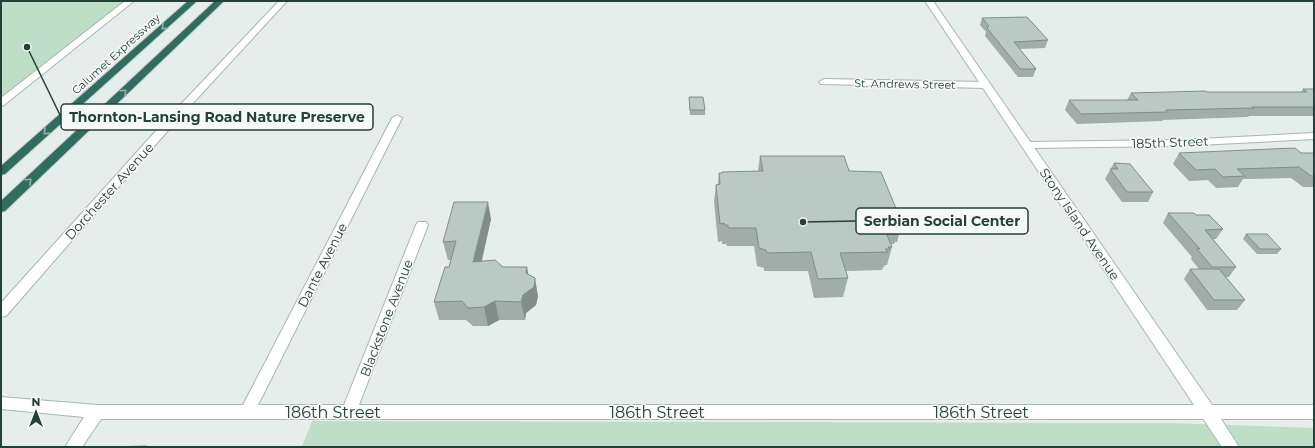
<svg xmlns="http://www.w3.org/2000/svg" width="1315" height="448" viewBox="0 0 1315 448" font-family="Montserrat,sans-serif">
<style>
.green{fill:#bedec7}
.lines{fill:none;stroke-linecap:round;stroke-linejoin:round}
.minor-casing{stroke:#a7b6b1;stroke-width:2}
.tertiary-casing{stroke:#a7b6b1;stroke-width:2}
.motorway-casing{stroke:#c2cac7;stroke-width:2}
.minor{fill:#fff;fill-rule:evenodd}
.tertiary{fill:#fff;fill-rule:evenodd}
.motorway{fill:#306c60;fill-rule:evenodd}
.wall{fill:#a0ada8}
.shaded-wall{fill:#828d88}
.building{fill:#bac9c3;stroke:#828d88}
.oneway{stroke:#92b3ac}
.labels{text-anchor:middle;stroke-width:3;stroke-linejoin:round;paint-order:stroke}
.far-street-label{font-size:11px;fill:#244038;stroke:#f5faf8}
.street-label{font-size:13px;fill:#244038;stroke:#f5faf8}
.near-street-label{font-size:16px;fill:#244038;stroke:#f5faf8}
.leader{fill:none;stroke:#244038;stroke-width:1.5}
.callout-dot{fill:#244038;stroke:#f5faf8;stroke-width:1.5}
.callout{fill:#f5faf8;stroke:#244038;stroke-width:1.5}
.callout-label{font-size:14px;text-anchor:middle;font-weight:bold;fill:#244038}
</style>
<rect width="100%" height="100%" fill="#e5eeea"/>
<!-- green -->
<g class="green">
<polygon points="1,1 125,1 1,97"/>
<polygon points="312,421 1171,423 1314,428 1314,447 302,447"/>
</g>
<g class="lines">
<defs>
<g id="minor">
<polygon points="125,1 134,1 4,105 1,106 1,98"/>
<polygon points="279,1 287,1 171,127 6,316 1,317 1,303 163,123"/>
<polygon points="824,79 986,82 991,85 986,88 821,84 819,82"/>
<polygon points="397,115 402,118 258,405 344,405 416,225 418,222 426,222 428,225 359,405 1207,405 1213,407 1215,412 1213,417 1207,419 101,419 82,447 65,447 84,417 1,409 1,397 97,405 243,405 392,118"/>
<polygon points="1314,133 1314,139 1178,146 1027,148 1022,145 1027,142 1178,140"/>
</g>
<polygon id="tertiary" points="925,1 933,1 1212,405 1314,405 1314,419 1221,419 1239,447 1222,447"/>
<g id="motorway">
<polygon points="188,1 197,1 5,174 1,175 1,166"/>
<polygon points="215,1 224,1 5,211 1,212 1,201"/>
</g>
</defs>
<!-- minor casing -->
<use href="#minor" class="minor-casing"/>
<!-- tertiary casing -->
<use href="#tertiary" class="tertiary-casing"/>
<!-- motorway casing -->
<use href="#motorway" class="motorway-casing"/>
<!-- minor -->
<use href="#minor" class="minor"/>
<!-- tertiary -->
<use href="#tertiary" class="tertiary"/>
<!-- motorway -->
<use href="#motorway" class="motorway"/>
</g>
<!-- wall -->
<g class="wall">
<polygon points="982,18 1048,40 1045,48 1019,49 1036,69 1033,77 1018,77 985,36 986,32 980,25"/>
<polygon points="1303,89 1314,89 1314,116 1249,116 1248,117 1163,120 1162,121 1077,124 1065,110 1069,100 1127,100 1131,93 1301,92"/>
<polygon points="689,97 705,110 705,115 690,115 689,102"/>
<polygon points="1179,153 1314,153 1314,187 1303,187 1291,178 1243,179 1238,187 1216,188 1208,180 1189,181 1173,164"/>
<polygon points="760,156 849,171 902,223 897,242 895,242 894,244 892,244 892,247 887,265 885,265 884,267 883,267 882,270 846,271 848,278 843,297 814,298 808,271 764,271 764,268 757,266 754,246 727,246 726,244 722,244 722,241 718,242 714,202 716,185 718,184 719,173 758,171"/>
<polygon points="1114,163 1153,192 1148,202 1122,202 1105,179"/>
<polygon points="1168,213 1223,229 1216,239 1213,239 1236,267 1229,277 1226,277 1245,300 1237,310 1207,310 1184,279 1190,269 1199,269 1191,259 1192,257 1163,223"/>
<polygon points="491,219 482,261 528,274 538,296 536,305 526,313 525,320 499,320 488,326 473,326 466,320 439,320 434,302 449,267 451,260 448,260 443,242"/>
<polygon points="1246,234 1281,249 1277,254 1257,254 1243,239"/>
</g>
<!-- shaded-wall -->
<g class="shaded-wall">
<polygon points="488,202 491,219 477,280 473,262"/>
<polygon points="527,267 530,285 535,278 538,296 536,305 526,313 525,320 521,302"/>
<polygon points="495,301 499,320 488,326 484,307"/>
</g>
<!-- building -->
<g class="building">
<polygon points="1027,17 1048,40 1014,42 1036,69 1020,69 987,28 989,26 982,18"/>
<polygon points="1303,89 1314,89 1314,107 1252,107 1254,108 1166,110 1167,112 1081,114 1069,100 1138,100 1131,93 1205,91 1207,92 1307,92"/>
<polygon points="689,97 703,97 705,110 690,110"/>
<polygon points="1295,148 1301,153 1314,153 1314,176 1311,176 1299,167 1237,169 1245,176 1223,177 1215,169 1196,170 1179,153"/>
<polygon points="760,156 844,156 849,171 881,172 902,223 898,223 900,226 896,226 897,228 884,228 892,247 888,247 890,249 885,249 888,252 840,253 848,278 818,279 811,252 767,253 766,250 759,248 756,228 728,228 728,225 724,225 724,223 720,224 716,185 720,184 719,173 722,173 722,172 763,171"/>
<polygon points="1114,163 1130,164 1153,192 1127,192 1110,169 1118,169"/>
<polygon points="454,202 488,202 473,262 495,260 503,267 527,267 526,273 535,278 534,287 523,295 521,302 495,301 484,307 468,308 462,301 434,302 445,267 449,267 456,241 443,242"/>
<polygon points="1168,213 1194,213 1196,215 1209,215 1223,229 1205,230 1236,267 1212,267 1197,249 1200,249"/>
<polygon points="1246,234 1267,234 1281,249 1260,249"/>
<polygon points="1190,269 1219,269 1245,300 1214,300"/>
<polygon points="147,446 147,447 110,447"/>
</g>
<!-- one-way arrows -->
<defs><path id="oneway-chevron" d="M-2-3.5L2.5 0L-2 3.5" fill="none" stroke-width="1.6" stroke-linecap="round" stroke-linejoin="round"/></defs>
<g class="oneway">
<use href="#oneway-chevron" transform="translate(164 27) rotate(138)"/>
<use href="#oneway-chevron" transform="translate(124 92) rotate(-43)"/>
<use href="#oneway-chevron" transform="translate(46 132) rotate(138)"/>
<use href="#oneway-chevron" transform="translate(29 181) rotate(-43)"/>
</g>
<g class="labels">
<!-- far-street labels -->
<g class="far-street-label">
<text transform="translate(116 54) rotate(-42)" y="4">Calumet Expressway</text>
<text transform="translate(905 84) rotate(1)" y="4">St. Andrews Street</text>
</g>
<!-- street labels -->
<g class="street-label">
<text transform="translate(1170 142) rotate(-2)" y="5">185th Street</text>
<text transform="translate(109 191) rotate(-48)" y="5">Dorchester Avenue</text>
<text transform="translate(1080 224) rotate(56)" y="5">Stony Island Avenue</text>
<text transform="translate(322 265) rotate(-63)" y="5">Dante Avenue</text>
<text transform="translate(386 318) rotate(-69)" y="5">Blackstone Avenue</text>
</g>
<!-- near-street labels -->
<g class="near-street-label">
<text x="333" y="418">186th Street</text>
<text x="657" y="418">186th Street</text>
<text x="981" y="418">186th Street</text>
</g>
</g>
<!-- callouts -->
<path class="leader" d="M27 47L61 117M803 222L856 221"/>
<g class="callout-dot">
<circle cx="27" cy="47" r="4"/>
<circle cx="803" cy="222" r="4"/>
</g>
<g class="callout">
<rect x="61" y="104" width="312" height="26" rx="4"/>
<rect x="856" y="208" width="172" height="26" rx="4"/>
</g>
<g class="callout-label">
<text x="217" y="122">Thornton-Lansing Road Nature Preserve</text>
<text x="942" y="226">Serbian Social Center</text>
</g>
<!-- border -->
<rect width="1315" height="448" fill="none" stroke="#244038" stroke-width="4"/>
<!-- north arrow -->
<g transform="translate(36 412)" stroke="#f5faf8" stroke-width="3" paint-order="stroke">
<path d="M0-3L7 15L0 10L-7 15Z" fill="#244038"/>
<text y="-6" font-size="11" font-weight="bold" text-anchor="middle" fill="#244038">N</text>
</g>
</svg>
